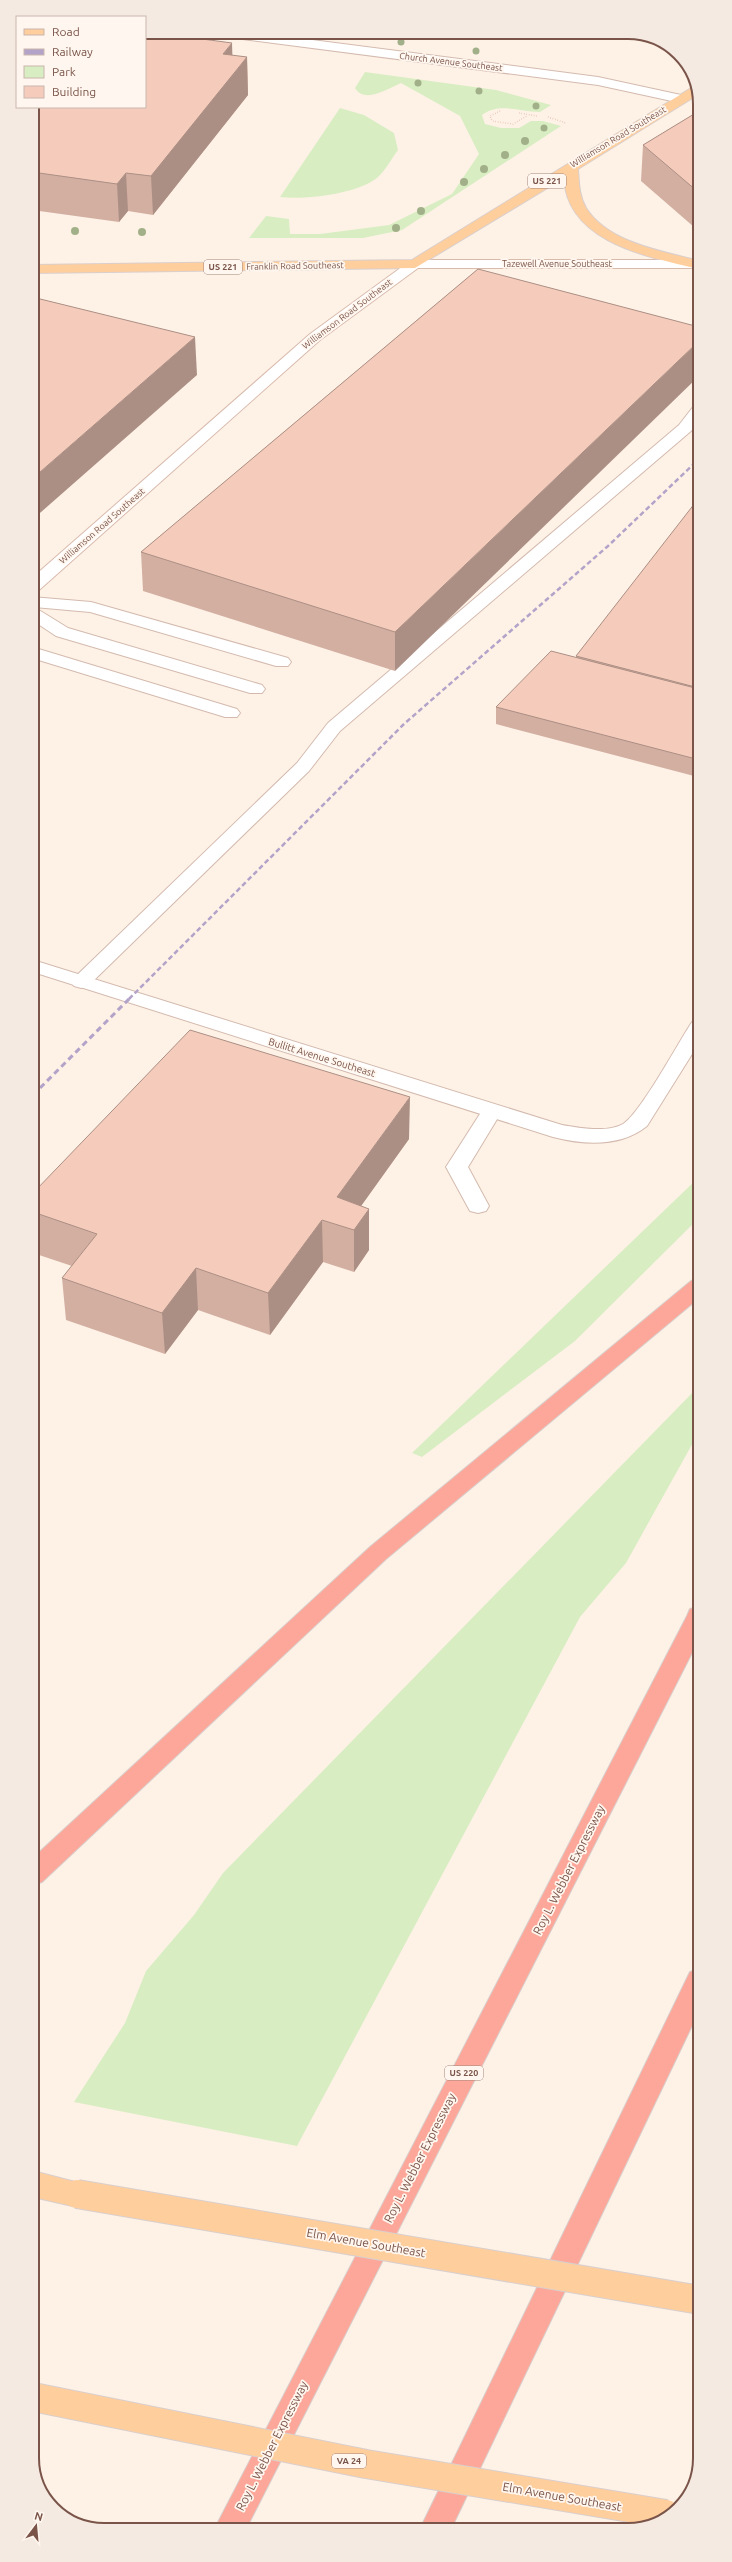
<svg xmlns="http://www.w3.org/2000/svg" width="732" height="2562" viewBox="0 0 732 2562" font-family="Ubuntu,sans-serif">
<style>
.green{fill:#d9edc3}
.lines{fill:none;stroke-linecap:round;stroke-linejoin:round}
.lane-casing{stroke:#d4baae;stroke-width:2}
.street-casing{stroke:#d4baae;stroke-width:2}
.secondary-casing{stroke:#d9bbad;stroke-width:2}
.primary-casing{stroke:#dacfcc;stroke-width:2}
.highway-casing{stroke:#dacfcc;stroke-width:2}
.path{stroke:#dbaf9f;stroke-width:1.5;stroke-dasharray:0.5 2;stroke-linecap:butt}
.lane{fill:#fff;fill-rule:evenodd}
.street{fill:#fff;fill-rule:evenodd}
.secondary{fill:#fff;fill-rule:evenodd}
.primary{fill:#ffce9d;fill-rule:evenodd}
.highway{fill:#fca799;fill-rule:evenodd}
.rail-far1{stroke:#b3a3c9;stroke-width:2.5;stroke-dasharray:5 3;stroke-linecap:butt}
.rail{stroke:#b3a3c9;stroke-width:3;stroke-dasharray:6 4;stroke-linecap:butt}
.primary-bridge-casing{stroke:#dacfcc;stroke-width:30;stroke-linecap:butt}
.primary-bridge{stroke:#ffce9d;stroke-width:28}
.tree{fill:#a2b089}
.wall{fill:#d3afa2}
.shaded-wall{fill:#ac8f84}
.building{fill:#f5ccbc;stroke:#ac8f84}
.labels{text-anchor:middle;stroke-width:3.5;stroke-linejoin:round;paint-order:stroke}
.far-street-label{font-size:9px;fill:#7a5449;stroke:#fff7ef}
.shield{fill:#fff7ef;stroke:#a2857b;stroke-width:1}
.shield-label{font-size:9px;font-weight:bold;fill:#7a5449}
.street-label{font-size:10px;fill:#7a5449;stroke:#fff7ef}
.near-street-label{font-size:12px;fill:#7a5449;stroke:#fff7ef}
.rim{fill:none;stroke:#7a5449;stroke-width:2}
</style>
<rect width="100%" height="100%" fill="#fef2e7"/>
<!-- green -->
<g class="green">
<path d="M365,72L496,90L551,105L540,112C519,112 500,102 482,115L485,124L501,128H519L531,121H543L561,126L402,230L363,238H249L266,216L289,219L290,234H320L389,225L452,194L479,154L460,116L401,83C388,89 364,104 355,88Z"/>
<path d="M340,108L364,115L394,133L398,150C392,158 387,168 380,175C363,194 304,200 280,197Z"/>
<polygon points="699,1177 699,1218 575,1341 422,1457 412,1453"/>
<polygon points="699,1386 699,1432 626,1563 580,1617 297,2146 74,2102 125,2023 146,1971 194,1915 223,1873"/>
</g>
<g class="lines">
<defs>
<g id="lane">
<polygon points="699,405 699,421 691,431 340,731 309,771 88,986 81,988 74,986 71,982 74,978 297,763 328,723 679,425 693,407"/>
<polygon points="32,597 91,602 288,658 291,662 288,666 276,666 90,612 34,607 68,628 262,685 265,689 262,693 250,693 56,636 32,620"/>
<polygon points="32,647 237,709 240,713 237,717 225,717 32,658"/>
<polygon points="492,1104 499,1106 502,1111 468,1167 489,1206 486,1211 478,1213 470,1211 446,1167 485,1106"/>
</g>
<g id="street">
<polygon points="213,32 250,32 598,77 681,95 688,99 681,103 598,85 219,36"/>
<path d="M33,960L562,1125C579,1128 607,1133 623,1124C640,1114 678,1043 692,1022L699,1021V1043L647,1126C621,1147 584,1145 553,1137L33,972Z"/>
</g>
<polygon id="secondary" points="415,260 699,260 699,268 418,268 320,340 38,591 32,592 32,578 310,334 410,261"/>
<g id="primary">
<path d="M696,85L699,94L578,169C579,183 579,196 586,208C608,243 662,251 699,261V267L694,268C645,256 567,241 564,178L415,268L32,273V265L412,260Z"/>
<polygon points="33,2171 87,2185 91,2194 87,2203 77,2207 33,2197"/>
</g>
<g id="highway">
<polygon points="699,1278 699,1298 386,1559 42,1882 33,1885 33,1858 370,1547 691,1281"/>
<polygon points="699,1607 699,1639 246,2529 214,2530 687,1616 690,1609"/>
<polygon points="700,1969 700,2009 451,2529 420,2529 690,1972"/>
</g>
</defs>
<!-- lane casing -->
<use href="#lane" class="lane-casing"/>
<!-- street casing -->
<use href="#street" class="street-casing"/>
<!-- secondary casing -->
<use href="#secondary" class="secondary-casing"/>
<!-- primary casing -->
<use href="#primary" class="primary-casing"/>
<!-- highway casing -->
<use href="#highway" class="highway-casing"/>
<!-- path -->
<g class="path">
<polyline points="500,111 490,116 492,121 513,124 527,116"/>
<polyline points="519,113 537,116"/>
<polyline points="548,117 566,123"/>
</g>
<!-- lane -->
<use href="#lane" class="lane"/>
<!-- street -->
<use href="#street" class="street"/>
<!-- secondary -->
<use href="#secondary" class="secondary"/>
<!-- primary -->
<use href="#primary" class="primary"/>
<!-- highway -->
<use href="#highway" class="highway"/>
<!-- rail-far1 -->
<polyline class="rail-far1" points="129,999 404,724 608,546 699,459"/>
<!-- rail -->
<polyline class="rail" points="33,1095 130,998"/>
<defs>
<g id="primary-bridge">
<polyline points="77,2194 700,2300"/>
<polyline points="33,2397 366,2464 666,2514"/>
</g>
</defs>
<!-- primary-bridge casing -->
<use href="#primary-bridge" class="primary-bridge-casing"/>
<!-- primary-bridge -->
<use href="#primary-bridge" class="primary-bridge"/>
</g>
<!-- trees -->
<g class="tree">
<circle cx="401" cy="42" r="3.5"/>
<circle cx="476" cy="51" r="3.5"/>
<circle cx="418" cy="83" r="3.5"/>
<circle cx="479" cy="91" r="3.5"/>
<circle cx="536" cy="106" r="3.5"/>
<circle cx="544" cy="128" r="3.5"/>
<circle cx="525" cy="141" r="4"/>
<circle cx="505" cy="155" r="4"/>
<circle cx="484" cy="169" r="4"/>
<circle cx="464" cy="182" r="4"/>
<circle cx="421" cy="211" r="4"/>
<circle cx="396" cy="228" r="4"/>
<circle cx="75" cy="231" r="4"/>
<circle cx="142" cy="232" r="4"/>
</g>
<!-- wall -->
<g class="wall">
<polygon points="232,56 247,57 248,95 153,215 128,211 119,222 32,210 32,107"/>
<polygon points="699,111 699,227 694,227 641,181 643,145"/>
<polygon points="478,269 395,671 143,591 141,552"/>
<polygon points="699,504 699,770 694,776 496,724 496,707 576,658 576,656"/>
<polygon points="409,1139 361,1206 369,1250 354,1272 323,1262 270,1335 198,1310 165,1354 66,1320 62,1278 72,1266 33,1253 33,1193"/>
</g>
<!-- shaded-wall -->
<g class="shaded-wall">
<polygon points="232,43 233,75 247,57 248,95 153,215 151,176 223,54"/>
<polygon points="126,173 128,211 119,222 117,184"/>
<polygon points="195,337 197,375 32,520 32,479"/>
<polygon points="699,341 699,376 395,671 395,632"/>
<polygon points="699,755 699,770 694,776 696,759"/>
<polygon points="410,1097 409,1139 346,1227 337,1197"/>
<polygon points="369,1209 369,1250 354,1272 354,1230"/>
<polygon points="322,1220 323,1262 270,1335 268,1293"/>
<polygon points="196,1268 198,1310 165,1354 162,1313"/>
</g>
<!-- building -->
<g class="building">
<polygon points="145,32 150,32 232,43 223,54 247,57 151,176 126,173 117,184 32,172 32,107 145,107"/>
<polygon points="699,111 699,191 697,191 643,145"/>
<polygon points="478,269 699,327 699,341 395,632 141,552"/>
<polygon points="32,297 195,337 32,479"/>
<polygon points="695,503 699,504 699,688 576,656"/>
<polygon points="551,651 699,689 699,755 696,759 496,707"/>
<polygon points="190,1030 410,1097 337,1197 369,1209 354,1230 322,1220 268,1293 196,1268 162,1313 62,1278 97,1234 33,1212 33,1193"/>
</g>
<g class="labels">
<!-- far-street labels -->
<g class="far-street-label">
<text transform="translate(451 62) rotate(7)" y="3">Church Avenue Southeast</text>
<text transform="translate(618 137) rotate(-31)" y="3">Williamson Road Southeast</text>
<text x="557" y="267">Tazewell Avenue Southeast</text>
<text transform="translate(295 266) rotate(-1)" y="3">Franklin Road Southeast</text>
<text transform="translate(347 314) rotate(-37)" y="3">Williamson Road Southeast</text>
<text transform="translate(102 526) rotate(-41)" y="3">Williamson Road Southeast</text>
</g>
<!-- shield labels -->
<g class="shield">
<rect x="528" y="174" width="38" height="14" rx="3"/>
<rect x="204" y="260" width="38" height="14" rx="3"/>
<rect x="445" y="2066" width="38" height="14" rx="3"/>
<rect x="332" y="2454" width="34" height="14" rx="3"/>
</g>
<g class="shield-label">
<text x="547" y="184">US 221</text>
<text x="223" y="270">US 221</text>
<text x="464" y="2076">US 220</text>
<text x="349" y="2464">VA 24</text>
</g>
<!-- street labels -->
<g class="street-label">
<text transform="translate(322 1057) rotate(17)" y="4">Bullitt Avenue Southeast</text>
</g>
<!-- near-street labels -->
<g class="near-street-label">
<text transform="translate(569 1870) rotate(-63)" y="4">Roy L. Webber Expressway</text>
<text transform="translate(420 2158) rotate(-63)" y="4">Roy L. Webber Expressway</text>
<text transform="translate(366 2243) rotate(10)" y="4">Elm Avenue Southeast</text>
<text transform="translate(272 2446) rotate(-63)" y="4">Roy L. Webber Expressway</text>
<text transform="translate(562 2497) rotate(10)" y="4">Elm Avenue Southeast</text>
</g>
</g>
<!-- crop -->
<path d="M0 0H732V2562H0ZM104 39H628A65 65 0 0 1 693 104V2458A65 65 0 0 1 628 2523H104A65 65 0 0 1 39 2458V104A65 65 0 0 1 104 39Z" fill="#f4eae2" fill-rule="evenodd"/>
<path class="rim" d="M104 39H628A65 65 0 0 1 693 104V2458A65 65 0 0 1 628 2523H104A65 65 0 0 1 39 2458V104A65 65 0 0 1 104 39Z"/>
<!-- legend -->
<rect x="16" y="16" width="130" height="92" fill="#fff7ef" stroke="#cab6ad"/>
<rect x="24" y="29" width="20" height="6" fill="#ffce9d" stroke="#cab6ad"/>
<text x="52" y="36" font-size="12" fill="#7a5449">Road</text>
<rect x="24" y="49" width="20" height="6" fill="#b3a3c9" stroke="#cab6ad"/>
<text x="52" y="56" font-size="12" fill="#7a5449">Railway</text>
<rect x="24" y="66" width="20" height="12" fill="#d9edc3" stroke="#cab6ad"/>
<text x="52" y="76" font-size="12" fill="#7a5449">Park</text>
<rect x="24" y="86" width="20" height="12" fill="#f5ccbc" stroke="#cab6ad"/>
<text x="52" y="96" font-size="12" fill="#7a5449">Building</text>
<!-- north arrow -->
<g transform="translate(36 2526) rotate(16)" stroke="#fff7ef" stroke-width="3" paint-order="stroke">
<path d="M0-3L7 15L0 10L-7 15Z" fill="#7a5449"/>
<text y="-6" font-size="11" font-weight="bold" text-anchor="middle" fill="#7a5449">N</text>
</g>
</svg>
